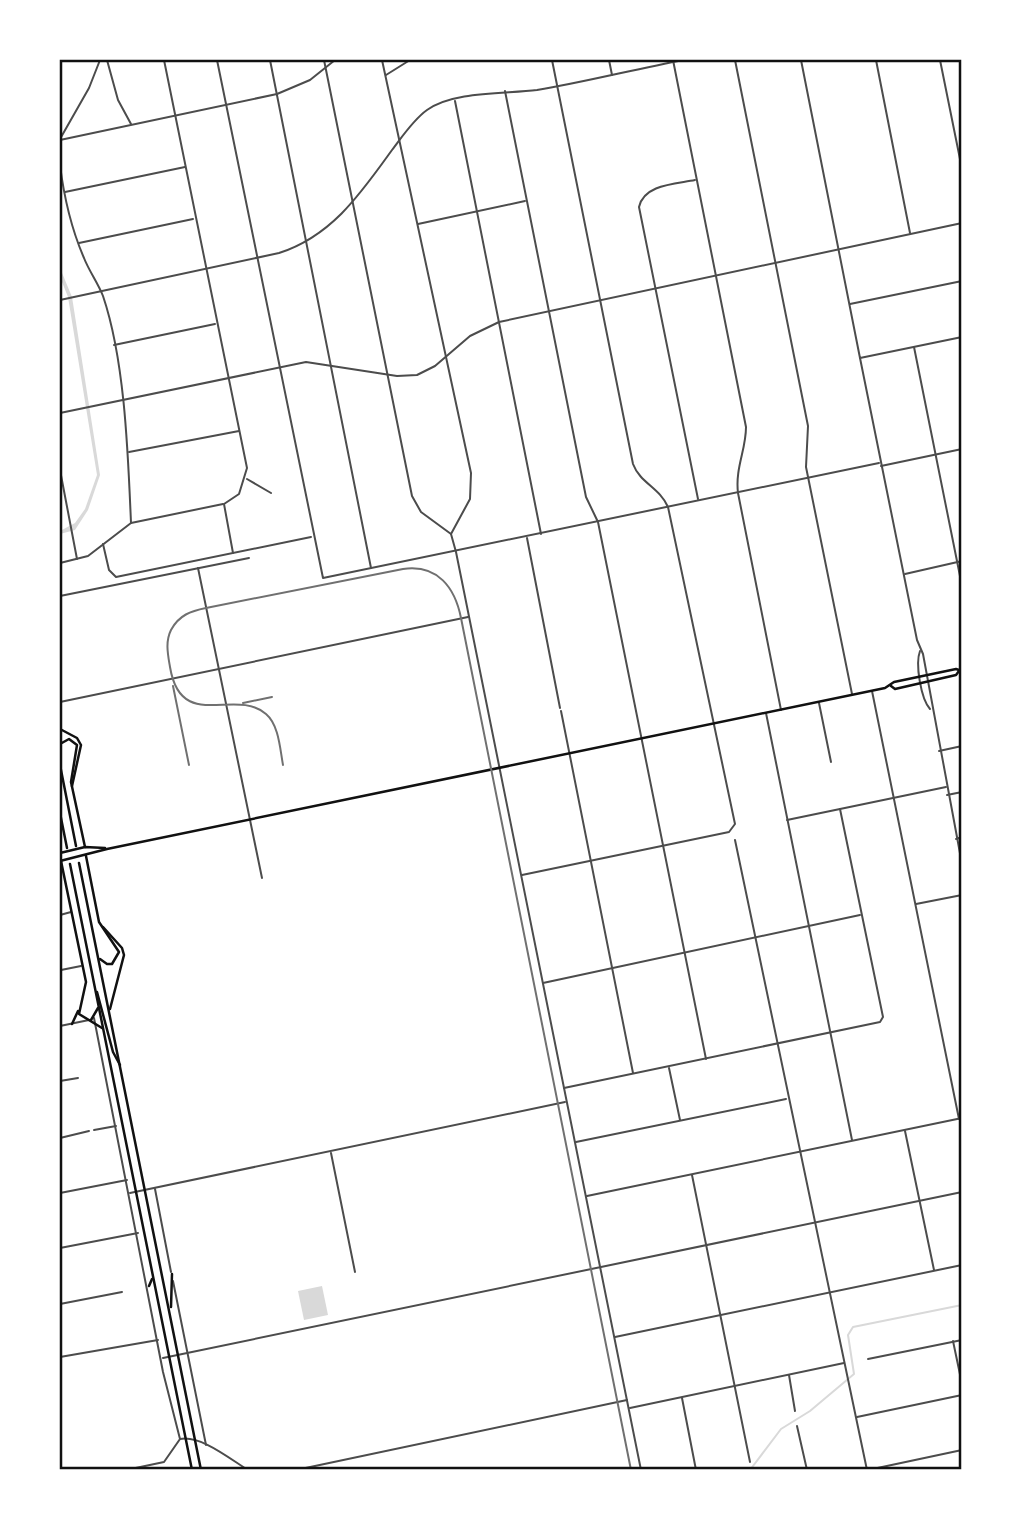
<svg xmlns="http://www.w3.org/2000/svg" width="1021" height="1529" viewBox="0 0 1021 1529" font-family="'Alegreya Sans',sans-serif">
<style>
.water{fill:#d9d9d9}
.lines{fill:none;stroke-linecap:round;stroke-linejoin:round}
.stream{stroke:#d9d9d9;stroke-width:2}
.minor{stroke:#4c4c4c;stroke-width:2}
.tertiary{stroke:#4c4c4c;stroke-width:2}
.primary{stroke:#111;stroke-width:2.5}
.rail{stroke:#707070;stroke-width:2}
.neatline{fill:none;stroke:#111;stroke-width:2.5}
</style>
<rect width="100%" height="100%" fill="#fff"/>
<!-- water -->
<g class="water">
<polygon points="60,268 72,297 100,475 88,510 75,530 60,534 60,531 75,523 85,509 97,475 68,297 60,277"/>
<polygon points="322,1286 328,1315 304,1320 298,1291"/>
</g>
<g class="lines">
<!-- stream -->
<polyline class="stream" points="750,1470 781,1429 810,1411 854,1374 848,1335 853,1327 962,1305"/>
<!-- minor -->
<g class="minor">
<polyline points="107,60 118,100 131,124"/>
<polyline points="164,60 247,468 239,494 224,504 233,553"/>
<polyline points="217,60 323,578 879,463"/>
<polyline points="270,60 371,568"/>
<polyline points="324,60 412,496 421,512 451,534 456,552 641,1470"/>
<polyline points="382,60 471,473 470,499 451,534"/>
<polyline points="609,60 612,75"/>
<path d="M673,60L746,427C746,450 735,468 738,493L781,710"/>
<polyline points="735,60 808,426 806,467 852,694"/>
<polyline points="801,60 860,358 962,337"/>
<polyline points="876,60 910,233"/>
<polyline points="940,60 962,169"/>
<polyline points="386,75 410,60"/>
<polyline points="505,91 586,497 598,522 706,1059"/>
<polyline points="455,101 541,534"/>
<polyline points="60,139 89,88 100,60"/>
<polyline points="60,140 277,94 310,80 335,60"/>
<path d="M60,165C64,197 71,228 84,258C89,271 98,283 103,296C125,361 128,454 131,523"/>
<path d="M695,180C676,184 644,184 639,207L698,499"/>
<polyline points="65,192 185,167"/>
<polyline points="418,224 525,201"/>
<polyline points="79,243 193,219"/>
<path d="M60,300L279,253C332,236 361,193 392,150C402,137 413,120 427,110C453,91 505,94 537,90C586,82 635,69 684,60"/>
<polyline points="850,304 962,281"/>
<polyline points="114,345 215,324"/>
<polyline points="914,347 962,586"/>
<polyline points="60,413 306,362 397,376 417,375 435,366 470,336 499,322 962,223"/>
<polyline points="129,452 239,431"/>
<polyline points="881,466 962,449"/>
<polyline points="60,470 77,559"/>
<polyline points="247,479 271,493"/>
<polyline points="527,538 560,708"/>
<polyline points="103,544 109,570 116,577 311,537"/>
<polyline points="60,563 88,556 131,523 223,504"/>
<polyline points="198,568 262,878"/>
<polyline points="905,574 962,561"/>
<polyline points="60,596 249,558"/>
<polyline points="872,691 959,1119"/>
<polyline points="60,702 468,617"/>
<polyline points="819,703 831,762"/>
<polyline points="561,711 633,1073"/>
<polyline points="766,713 852,1140"/>
<polyline points="939,751 962,746"/>
<polyline points="947,795 962,792"/>
<polyline points="787,820 946,787"/>
<polyline points="956,839 962,837"/>
<polyline points="735,840 867,1470"/>
<path d="M522,875L729,832L735,824L668,507C660,488 640,483 633,464L552,60"/>
<polyline points="916,904 962,895"/>
<polyline points="60,915 71,912"/>
<polyline points="61,970 81,966"/>
<polyline points="543,983 860,915"/>
<polyline points="94,1018 163,1372 180,1439"/>
<polyline points="60,1026 89,1020"/>
<polyline points="669,1068 680,1120"/>
<polyline points="60,1081 78,1078"/>
<polyline points="564,1088 880,1022 883,1017 840,809"/>
<polyline points="94,1130 116,1126"/>
<polyline points="905,1131 934,1270"/>
<polyline points="60,1138 89,1131"/>
<polyline points="576,1142 786,1099"/>
<polyline points="331,1153 355,1272"/>
<polyline points="692,1175 750,1462"/>
<polyline points="155,1189 171,1272"/>
<polyline points="60,1193 127,1180"/>
<polyline points="130,1193 565,1102"/>
<polyline points="587,1196 962,1118"/>
<polyline points="60,1248 138,1233"/>
<polyline points="173,1281 206,1445"/>
<polyline points="60,1304 122,1292"/>
<polyline points="615,1337 962,1265"/>
<polyline points="953,1341 962,1384"/>
<polyline points="60,1357 158,1340"/>
<polyline points="163,1358 962,1192"/>
<polyline points="868,1359 962,1340"/>
<polyline points="789,1375 795,1411"/>
<polyline points="682,1398 696,1470"/>
<polyline points="630,1408 844,1363"/>
<polyline points="857,1417 962,1395"/>
<polyline points="797,1426 807,1470"/>
<path d="M126,1470L164,1462L180,1439C201,1435 230,1459 248,1470"/>
<polyline points="296,1470 627,1400"/>
<polyline points="868,1470 962,1450"/>
</g>
<!-- tertiary -->
<g class="tertiary">
<polyline points="860,358 917,640 923,654 962,864"/>
<path d="M920,651C915,664 921,699 930,709"/>
</g>
<!-- primary -->
<g class="primary">
<polyline points="891,686 895,689 956,675 959,671"/>
<polyline points="60,729 77,738 81,745 72,786"/>
<polyline points="60,744 69,739 77,745 71,782 85,847"/>
<polyline points="60,765 76,846"/>
<polyline points="60,813 67,848"/>
<polyline points="60,853 85,847 105,848"/>
<polyline points="86,856 99,922 119,952 112,964 107,964 100,959"/>
<polyline points="60,861 107,849 885,688 894,682 956,669 962,671"/>
<polyline points="61,861 86,982 79,1014 102,1028"/>
<polyline points="79,863 201,1470"/>
<polyline points="70,864 192,1470"/>
<polyline points="103,927 122,948 124,955 110,1009"/>
<polyline points="97,992 113,1052 120,1065"/>
<polyline points="91,1020 98,1008"/>
<polyline points="72,1024 78,1011"/>
<polyline points="149,1286 152,1279"/>
<polyline points="171,1307 172,1274"/>
</g>
<!-- rail -->
<g class="rail">
<polyline points="173,686 189,765"/>
<polyline points="243,703 272,697"/>
<path d="M283,765C280,749 279,725 266,714C235,687 181,733 170,667C168,655 165,642 171,630C179,615 191,611 206,608L403,569C438,564 455,588 461,618L631,1470"/>
</g>
</g>
<!-- border -->
<rect width="1021" height="1529" fill="none" stroke="#ffffff" stroke-width="122"/>
<rect x="61" y="61" width="899" height="1407" class="neatline"/>
</svg>
